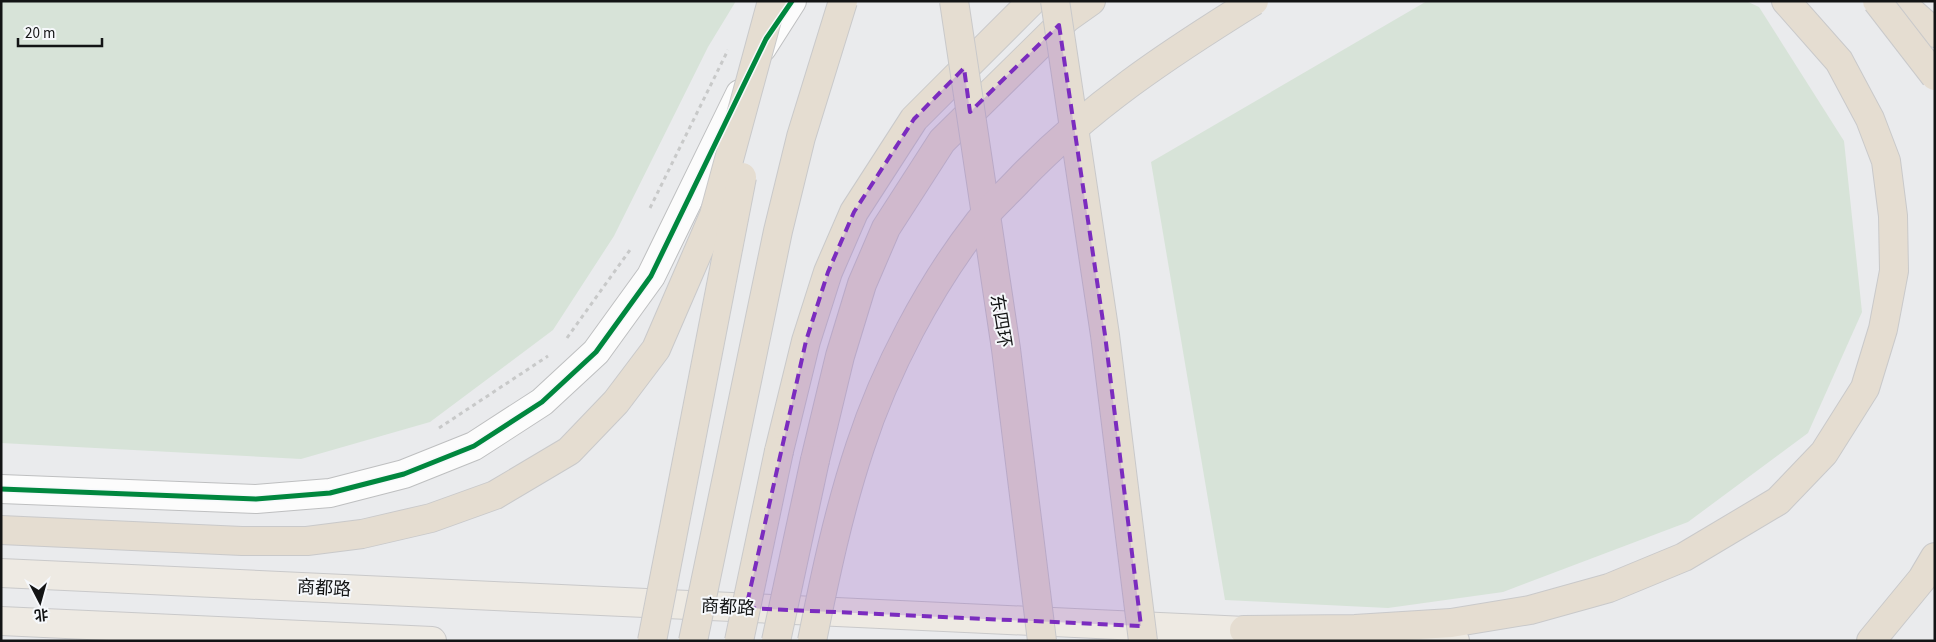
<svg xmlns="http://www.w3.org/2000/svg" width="1936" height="642" viewBox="0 0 1936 642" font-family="'Source Sans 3','Noto Sans SC',sans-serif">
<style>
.green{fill:#d7e3d8}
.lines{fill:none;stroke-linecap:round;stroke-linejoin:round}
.minor-casing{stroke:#bebfc0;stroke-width:30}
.major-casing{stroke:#c9c9ca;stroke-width:30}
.highway-casing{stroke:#c9c9ca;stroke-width:30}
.path{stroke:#c8c9c9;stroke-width:3;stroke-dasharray:4 4;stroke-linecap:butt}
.minor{stroke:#fcfcfc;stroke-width:28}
.major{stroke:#eeeae3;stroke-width:28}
.highway{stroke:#e5ddd1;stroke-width:28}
.highway-bridge-casing{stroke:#c9c9ca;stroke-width:30;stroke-linecap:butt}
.highway-bridge{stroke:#e5ddd1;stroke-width:28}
.cycleway-casing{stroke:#f6f8fb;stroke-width:8}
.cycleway{stroke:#00873e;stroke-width:5}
.marked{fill:#7b2cbf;fill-opacity:0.2;stroke:#7b2cbf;stroke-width:4;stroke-dasharray:10 6;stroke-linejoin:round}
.labels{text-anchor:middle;stroke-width:4;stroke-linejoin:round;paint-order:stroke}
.street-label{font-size:18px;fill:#131415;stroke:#f6f8fb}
</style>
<rect width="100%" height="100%" fill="#eaebed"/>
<!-- green -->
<g class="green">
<polygon points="1,1 736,1 708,47 614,236 553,330 430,422 301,459 1,443"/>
<polygon points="1427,1 1746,1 1759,7 1844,141 1862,312 1808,433 1688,522 1503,592 1388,608 1225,600 1151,162"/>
</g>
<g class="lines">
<defs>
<g id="minor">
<polyline points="762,48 792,1"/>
<polyline points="1,489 256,499 330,493 404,474 474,446 542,402 596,352 651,276 740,94"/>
</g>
<g id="major">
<polyline points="1,573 1267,632"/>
<polyline points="1,621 432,641"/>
<polyline points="1379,637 1455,641"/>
</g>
<g id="highway">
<polyline points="1899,1 1935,33"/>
<polyline points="779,451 806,341 828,272 854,212 914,119 1032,1"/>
<polyline points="815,460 840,356 862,284 886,228 942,141 1067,18 1091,1"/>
<polyline points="1244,630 1355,629 1451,623 1530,610 1609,588 1684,557 1778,501 1824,453 1865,388 1883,329 1894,271 1893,216 1886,161 1870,119 1839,61 1786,1"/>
<polyline points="1871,641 1922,579 1935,557"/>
</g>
</defs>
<!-- minor casing -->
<use href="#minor" class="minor-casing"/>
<!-- major casing -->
<use href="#major" class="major-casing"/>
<!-- highway casing -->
<use href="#highway" class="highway-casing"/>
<!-- path -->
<g class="path">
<polyline points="650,208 728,50"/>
<polyline points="567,338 630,250"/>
<polyline points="439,428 548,356"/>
</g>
<!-- minor -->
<use href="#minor" class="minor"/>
<!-- major -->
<use href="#major" class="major"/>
<!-- highway -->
<use href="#highway" class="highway"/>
<defs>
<g id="highway-bridge">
<polyline points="954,1 1006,349 1042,641"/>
<polyline points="1055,1 1105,335 1143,641"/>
<polyline points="1877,1 1935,76"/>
<polyline points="1,530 242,541 307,541 362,534 431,518 495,495 569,451 616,402 656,349 714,215 772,1"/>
<polyline points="652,641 742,177"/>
<polyline points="693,641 778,231 801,137 843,1"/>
<polyline points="739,641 779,451"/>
<polyline points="776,641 815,460"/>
<path d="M812,641C825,576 839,510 860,447C885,370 929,286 979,222C991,207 1006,194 1019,180C1090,106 1167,55 1254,1"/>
</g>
</defs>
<!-- highway-bridge casing -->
<use href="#highway-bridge" class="highway-bridge-casing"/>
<!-- highway-bridge -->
<use href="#highway-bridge" class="highway-bridge"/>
<defs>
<polyline id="cycleway" points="1,489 256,499 330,493 404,474 474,446 542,402 596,352 651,276 766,39 792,1"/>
</defs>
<!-- cycleway casing -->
<use href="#cycleway" class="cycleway-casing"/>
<!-- cycleway -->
<use href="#cycleway" class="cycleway"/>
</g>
<!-- marked area -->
<path class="marked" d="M1059,25L1105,335L1141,626L746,608L806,341L828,272L854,212L914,119L964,68L970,112Z"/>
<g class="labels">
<!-- street labels -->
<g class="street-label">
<text transform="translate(1001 321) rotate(81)" y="6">东四环</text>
<text transform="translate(324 588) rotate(3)" y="6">商都路</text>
<text transform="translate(728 607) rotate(3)" y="6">商都路</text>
</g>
</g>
<!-- border -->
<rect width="1936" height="642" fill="none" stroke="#131415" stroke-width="5"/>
<!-- north arrow -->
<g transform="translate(40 602) rotate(174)" stroke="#f6f8fb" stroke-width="4" paint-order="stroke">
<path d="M0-4L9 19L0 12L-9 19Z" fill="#131415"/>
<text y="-8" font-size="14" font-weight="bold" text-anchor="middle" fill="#131415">北</text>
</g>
<!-- scale -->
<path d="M18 38v8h84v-8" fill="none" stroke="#131415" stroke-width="2.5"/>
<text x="25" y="38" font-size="15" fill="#131415" stroke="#f6f8fb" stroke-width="4" paint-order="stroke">20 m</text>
</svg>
